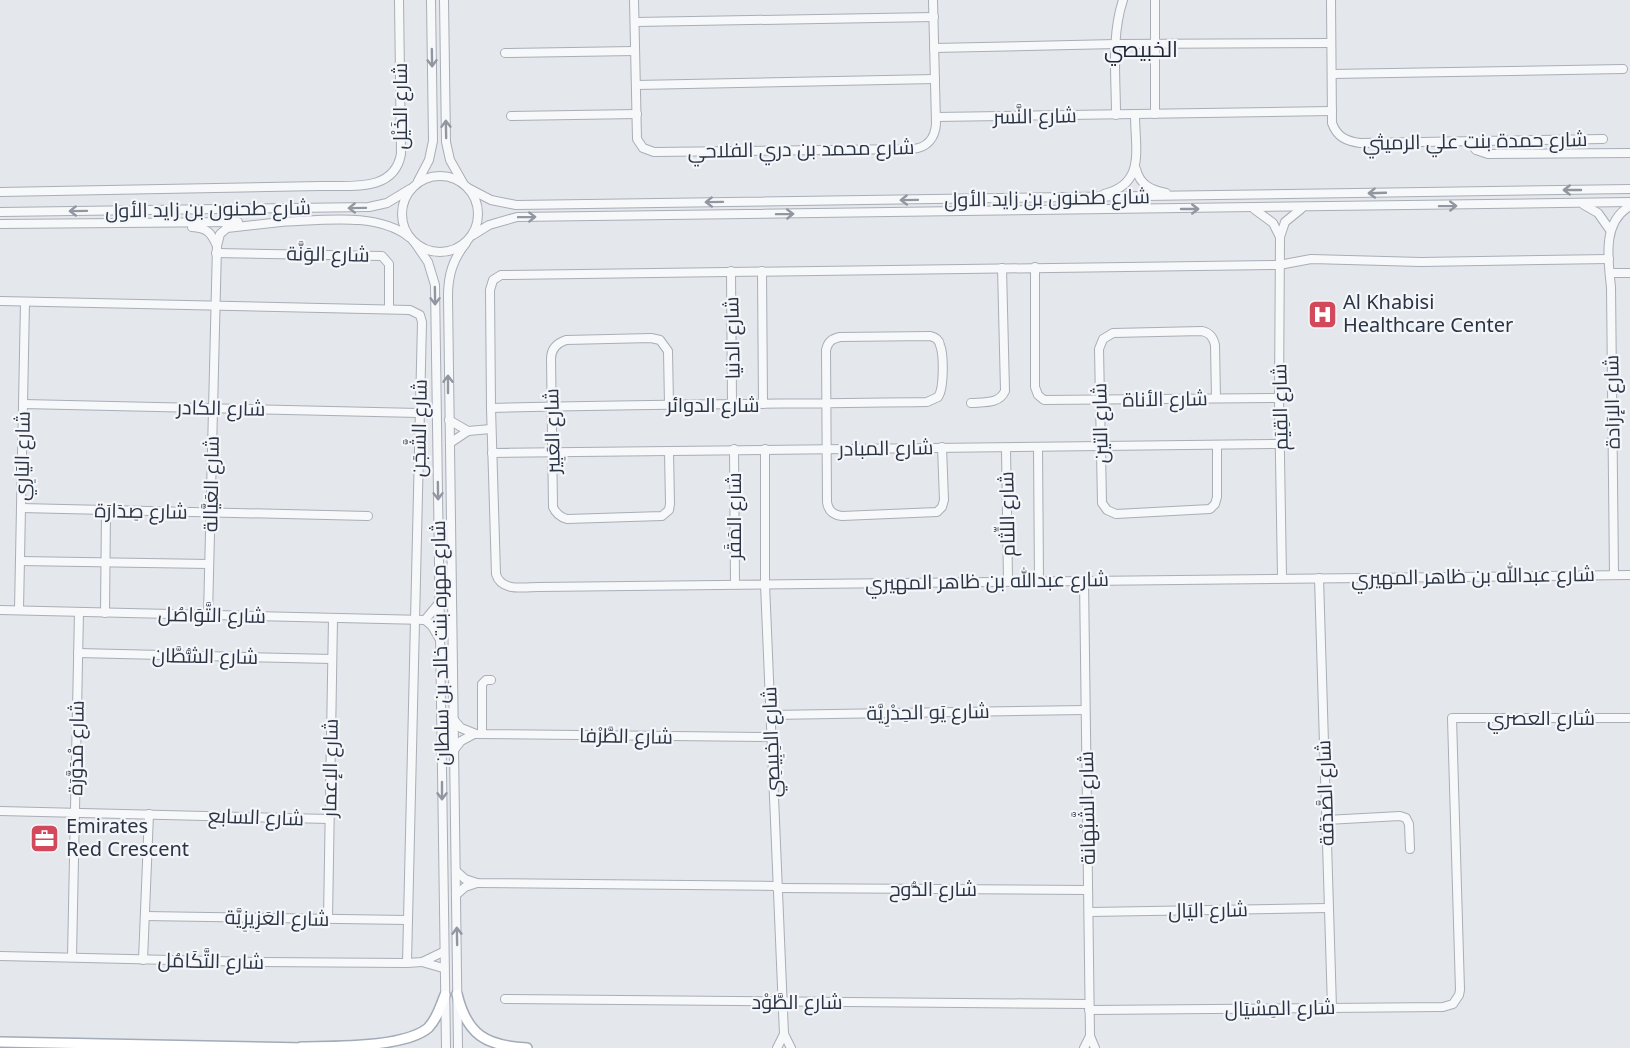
<svg xmlns="http://www.w3.org/2000/svg" width="1630" height="1048" viewBox="0 0 1630 1048" font-family="'Noto Sans',Cairo,sans-serif">
<style>
.lines{fill:none;stroke-linecap:round;stroke-linejoin:round}
.minor-casing{stroke:#a9aeb7;stroke-width:10}
.major-casing{stroke:#a3abb8;stroke-width:12}
.minor{stroke:#f7f8fa;stroke-width:8}
.major{stroke:#fff;stroke-width:9}
.oneway{stroke:#9196a0}
.labels{text-anchor:middle;stroke-width:4.5;stroke-linejoin:round;paint-order:stroke}
.street-label{font-size:20px;fill:#2b3445;stroke:#f4f6f9}
.poi-label{font-size:20px;fill:#2b3445;stroke:#f4f6f9;text-anchor:start}
.quarter-label{font-size:22px;fill:#1d2536;stroke:#f4f6f9}
</style>
<rect width="100%" height="100%" fill="#e4e7ec"/>
<g class="lines">
<defs>
<g id="minor">
<polyline points="444,0 446,142 450,160 463,183"/>
<path d="M634,0L637,139L643,148L654,152L912,149C927,148 935,138 936,124L933,0"/>
<path d="M1331,0L1332,123C1337,137 1346,141 1360,143L1603,139"/>
<polyline points="635,22 934,17"/>
<polyline points="934,48 1116,44 1331,43"/>
<polyline points="505,53 635,51"/>
<polyline points="1332,74 1623,69"/>
<polyline points="636,85 935,79"/>
<polyline points="1155,114 1155,0"/>
<path d="M1116,115C1116,77 1111,36 1123,0"/>
<polyline points="511,116 637,114"/>
<polyline points="936,117 1332,111"/>
<polyline points="1468,141 1476,150 1488,154 1630,153"/>
<path d="M1136,169C1140,185 1151,190 1166,193"/>
<circle cx="440" cy="214" r="38"/>
<polyline points="418,181 429,160 433,141 431,0"/>
<polyline points="468,188 491,200 516,205 1630,189"/>
<path d="M0,192L320,186C350,185 394,193 401,154L399,0"/>
<path d="M1104,194C1146,184 1135,149 1135,115"/>
<polyline points="1584,205 1598,213 1610,230"/>
<polyline points="1254,209 1273,223 1280,237"/>
<polyline points="0,212 369,207 387,203 410,189"/>
<path d="M277,222C319,221 376,211 409,237"/>
<polyline points="0,224 238,222"/>
<path d="M192,227C207,228 211,232 217,246"/>
<polyline points="473,235 489,225 517,217 1630,202"/>
<polyline points="415,243 428,262 435,285 446,1048"/>
<polyline points="216,253 382,256 389,264 389,309"/>
<path d="M1609,259L1421,262L1311,259L1279,265L501,275L493,280L490,290L491,408L496,574C501,592 524,587 539,587L1630,575"/>
<polyline points="1035,267 1035,387 1038,395 1044,400 1279,398"/>
<polyline points="731,271 732,404"/>
<polyline points="762,271 763,404"/>
<polyline points="1610,273 1630,273"/>
<polyline points="0,301 410,310 420,315 422,322 407,963"/>
<path d="M1216,398L1215,345C1213,337 1210,333 1202,331L1113,333L1103,339L1099,349L1102,503L1107,510L1116,514L1210,509L1215,504L1217,497V445"/>
<path d="M971,403C985,402 999,404 1005,391L1002,268"/>
<polyline points="23,404 419,413"/>
<path d="M491,408C636,404 782,404 927,402L938,397C944,389 944,355 940,345C939,339 935,337 930,336L840,337C831,339 828,342 826,350L827,502C828,510 833,515 842,516L937,512L942,507L944,500L942,447"/>
<polyline points="449,420 468,431"/>
<polyline points="450,443 468,431 491,429"/>
<polyline points="1038,447 1039,580"/>
<polyline points="1006,448 1008,581"/>
<polyline points="734,449 735,584"/>
<polyline points="765,449 765,584 784,1034 791,1048"/>
<path d="M669,451L670,504L669,510L662,516L567,519C560,517 556,514 553,507L551,359C551,349 557,343 566,340L651,338L660,340L668,351L669,405"/>
<polyline points="492,453 1280,444"/>
<polyline points="21,508 368,516"/>
<polyline points="20,561 209,564"/>
<path d="M1614,575L1611,287C1608,259 1602,222 1630,206"/>
<polyline points="1282,577 1279,398 1280,237 1285,222 1301,209"/>
<polyline points="1319,578 1332,1008"/>
<polyline points="1084,580 1090,1036 1084,1048"/>
<polyline points="0,610 425,620 432,626 439,638"/>
<polyline points="19,610 25,302"/>
<polyline points="105,613 106,510"/>
<polyline points="208,615 217,246 220,234 227,228 281,222"/>
<polyline points="425,620 439,603"/>
<polyline points="78,653 332,659"/>
<polyline points="771,715 1085,710"/>
<polyline points="454,720 461,728 476,734 771,737"/>
<polyline points="482,734 482,684 486,680 491,680"/>
<polyline points="454,750 461,741 474,734"/>
<polyline points="0,811 329,819"/>
<polyline points="1326,820 1400,816 1406,818 1409,824 1410,849"/>
<polyline points="456,871 465,879 477,883 777,886"/>
<polyline points="777,888 1088,890"/>
<polyline points="456,895 465,887 477,883"/>
<polyline points="1089,912 1328,908"/>
<polyline points="145,916 408,920"/>
<polyline points="328,919 333,618"/>
<polyline points="0,956 258,962 407,963 422,962 443,952"/>
<polyline points="72,957 79,612"/>
<polyline points="143,960 149,814"/>
<polyline points="422,962 443,968"/>
<polyline points="505,999 1089,1004"/>
<polyline points="1089,1010 1443,1007 1453,1004 1459,995 1460,990 1452,718 1630,718"/>
<polyline points="1090,1036 1095,1048"/>
<path d="M458,1048L448,296C448,275 453,259 466,243"/>
<polyline points="777,1048 784,1034"/>
</g>
<g id="major">
<path d="M457,994C467,1035 486,1046 527,1048"/>
<polyline points="0,1042 305,1048"/>
<path d="M301,1047C333,1046 404,1048 428,1028C437,1019 440,1007 445,995"/>
</g>
</defs>
<!-- minor casing -->
<use href="#minor" class="minor-casing"/>
<!-- major casing -->
<use href="#major" class="major-casing"/>
<!-- minor -->
<use href="#minor" class="minor"/>
<!-- major -->
<use href="#major" class="major"/>
</g>
<!-- one-way arrows -->
<defs><path id="oneway-shaft" d="M-6 0H5M1.5-3L5.5 0L1.5 3" fill="none" stroke-width="1.6" stroke-linecap="round" stroke-linejoin="round" transform="scale(1.5)"/></defs>
<g class="oneway">
<use href="#oneway-shaft" transform="translate(432 58) rotate(89)"/>
<use href="#oneway-shaft" transform="translate(446 129) rotate(-91)"/>
<use href="#oneway-shaft" transform="translate(1572 190) rotate(180)"/>
<use href="#oneway-shaft" transform="translate(1377 193) rotate(178)"/>
<use href="#oneway-shaft" transform="translate(909 200) rotate(179)"/>
<use href="#oneway-shaft" transform="translate(714 202) rotate(179)"/>
<use href="#oneway-shaft" transform="translate(1448 206) rotate(-1)"/>
<use href="#oneway-shaft" transform="translate(357 208) rotate(179)"/>
<use href="#oneway-shaft" transform="translate(1190 209)"/>
<use href="#oneway-shaft" transform="translate(78 211) rotate(179)"/>
<use href="#oneway-shaft" transform="translate(785 214) rotate(-1)"/>
<use href="#oneway-shaft" transform="translate(527 217) rotate(-1)"/>
<use href="#oneway-shaft" transform="translate(435 296) rotate(89)"/>
<use href="#oneway-shaft" transform="translate(448 384) rotate(-90)"/>
<use href="#oneway-shaft" transform="translate(438 491) rotate(89)"/>
<use href="#oneway-shaft" transform="translate(442 791) rotate(90)"/>
<use href="#oneway-shaft" transform="translate(457 936) rotate(-91)"/>
</g>
<!-- icons -->
<defs>
<symbol id="hospital-square" viewBox="-11 -11 22 22"><rect x="-9" y="-9" width="18" height="18" rx="4" fill="#d1495b" stroke="#f4f6f9"/><path d="M-5-5h3v3.5h4V-5h3V5h-3V1.5h-4V5h-3Z" fill="#fff"/></symbol>
<symbol id="office-square" viewBox="-11 -11 22 22"><rect x="-9" y="-9" width="18" height="18" rx="4" fill="#d1495b" stroke="#f4f6f9"/><path d="M-6-3h4V-5.5h4V-3h4V5H-6ZM-1-4.5V-3h2v-1.5ZM-6 0V1H6V0Z" fill="#fff"/></symbol>
</defs>
<g fill-rule="evenodd">
<use href="#hospital-square" x="1306" y="298" width="33" height="33"/>
<use href="#office-square" x="28" y="822" width="33" height="33"/>
</g>
<g class="labels">
<!-- street labels -->
<g class="street-label">
<text transform="translate(400 106) rotate(-90)" y="7">شارع الخَيْل</text>
<text transform="translate(1035 116) rotate(-1)" y="7">شارع النَّسر</text>
<text transform="translate(1475 141) rotate(-1)" y="7">شارع حمدة بنت علي الرميثي</text>
<text transform="translate(801 149) rotate(-1)" y="7">شارع محمد بن دري الفلاحي</text>
<text transform="translate(1047 198) rotate(-1)" y="7">شارع طحنون بن زايد الأول</text>
<text transform="translate(208 209) rotate(-1)" y="7">شارع طحنون بن زايد الأول</text>
<text transform="translate(328 254) rotate(1)" y="7">شارع الوَنَّة</text>
<text transform="translate(732 338) rotate(-91)" y="7">شارع الدنيا</text>
<text transform="translate(1165 399) rotate(-1)" y="7">شارع الأناة</text>
<text transform="translate(1612 402) rotate(-91)" y="7">شارع الإرَادة</text>
<text x="713" y="412">شارع الدوائر</text>
<text transform="translate(1280 407) rotate(-91)" y="7">شارع القِيَم</text>
<text transform="translate(221 408) rotate(1)" y="7">شارع الكادر</text>
<text transform="translate(1100 423) rotate(-91)" y="7">شارع التين</text>
<text transform="translate(419 428) rotate(-89)" y="7">شارع الشَّجَن</text>
<text transform="translate(552 431) rotate(-91)" y="7">شارع العَبِير</text>
<text transform="translate(886 448) rotate(-1)" y="7">شارع المبادر</text>
<text transform="translate(22 456) rotate(-89)" y="7">شارع اليَارِي</text>
<text transform="translate(211 484) rotate(-89)" y="7">شارع العَيَّالة</text>
<text transform="translate(141 511) rotate(1)" y="7">شارع صِدَارَة</text>
<text transform="translate(1007 514) rotate(-91)" y="7">شارع اللِّثام</text>
<text transform="translate(734 516) rotate(-90)" y="7">شارع المَقَر</text>
<text transform="translate(1473 576) rotate(-1)" y="7">شارع عبدالله بن ظاهر المهيري</text>
<text transform="translate(987 581) rotate(-1)" y="7">شارع عبدالله بن ظاهر المهيري</text>
<text transform="translate(212 615) rotate(1)" y="7">شارع التَّوَاصُل</text>
<text transform="translate(440 643) rotate(-91)" y="7">شارع مهره بنت خالد بن سلطان</text>
<text transform="translate(205 656) rotate(1)" y="7">شارع الشُّطَّان</text>
<text transform="translate(928 712) rotate(-1)" y="7">شارع يَو الحِدْرِيَّة</text>
<text x="1541" y="725">شارع العصري</text>
<text transform="translate(626 736) rotate(1)" y="7">شارع الطَّرْفا</text>
<text transform="translate(771 742) rotate(-92)" y="7">شارع الخِبِيصِي</text>
<text transform="translate(76 748) rotate(-89)" y="7">شارع مْدَوَّرَة</text>
<text transform="translate(330 768) rotate(-89)" y="7">شارع الإعمار</text>
<text transform="translate(1325 793) rotate(-92)" y="7">شارع الصَّدَقة</text>
<text transform="translate(1087 808) rotate(-91)" y="7">شارع الشَّبْهانة</text>
<text transform="translate(256 817) rotate(2)" y="7">شارع السابع</text>
<text x="933" y="896">شارع الدُّوح</text>
<text transform="translate(1208 910) rotate(-1)" y="7">شارع اليَال</text>
<text transform="translate(277 918) rotate(1)" y="7">شارع العَزِيزِيَّة</text>
<text transform="translate(211 961) rotate(1)" y="7">شارع التَّكَامُل</text>
<text x="797" y="1009">شارع الطَّوْد</text>
<text transform="translate(1280 1008) rotate(-1)" y="7">شارع المِسْيَال</text>
</g>
<!-- poi labels -->
<g class="poi-label">
<text x="1343" y="309">Al Khabisi<tspan x="1343" dy="23">Healthcare Center</tspan></text>
<text x="66" y="833">Emirates<tspan x="66" dy="23">Red Crescent</tspan></text>
</g>
<!-- quarter labels -->
<g class="quarter-label">
<text x="1141" y="57">الخبيصي</text>
</g>
</g>
</svg>
